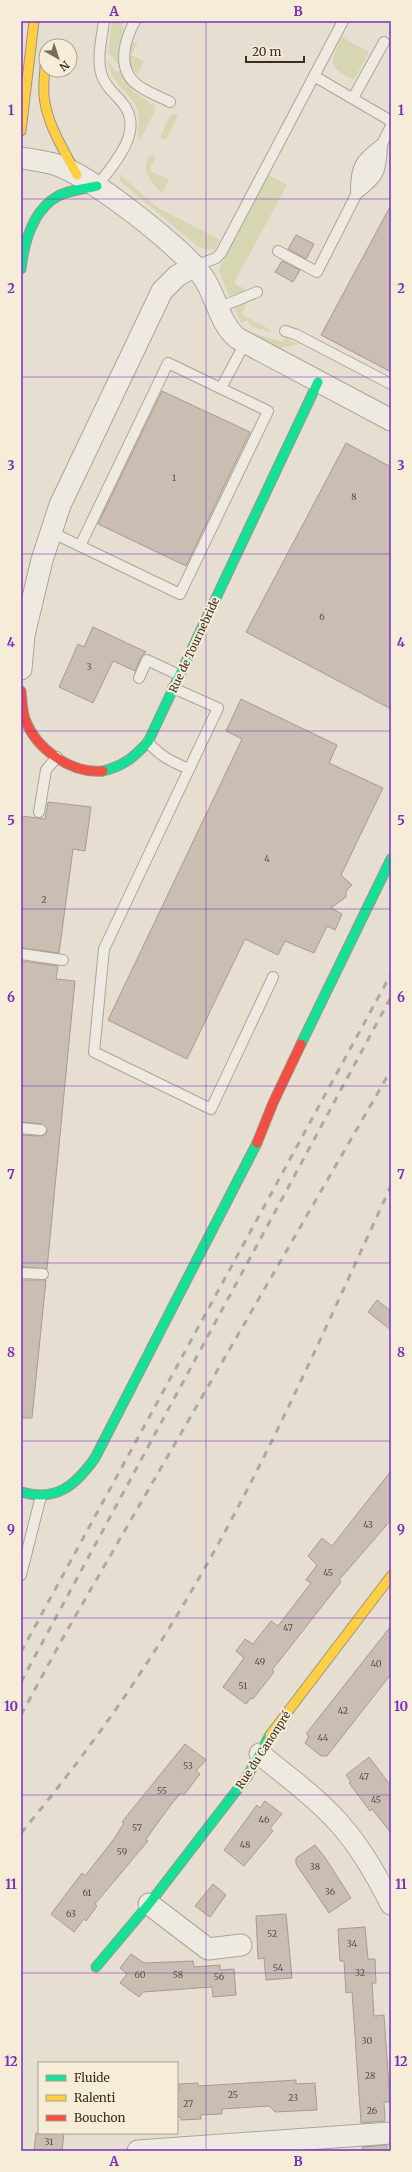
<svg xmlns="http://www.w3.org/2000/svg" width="412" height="2172" viewBox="0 0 412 2172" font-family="Merriweather,serif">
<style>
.green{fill:#d6d6b3}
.building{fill:#cabeb2;stroke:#a79b90}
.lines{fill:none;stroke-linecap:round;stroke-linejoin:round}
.lane-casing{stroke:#aca499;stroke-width:12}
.street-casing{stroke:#aca499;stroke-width:23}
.fast-casing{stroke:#9b9489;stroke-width:11}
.slow-casing{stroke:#9b9489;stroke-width:11}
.jam-casing{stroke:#9b9489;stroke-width:11}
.lane{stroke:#eeeae2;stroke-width:10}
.street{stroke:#eeeae2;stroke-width:21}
.fast{stroke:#16e098;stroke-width:9}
.slow{stroke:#ffcf43;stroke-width:9}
.jam{stroke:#f24e42;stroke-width:9}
.rail{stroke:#aea9a2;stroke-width:3;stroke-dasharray:7 7;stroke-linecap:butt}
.grid{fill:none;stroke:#7b2cbf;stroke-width:1;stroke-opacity:0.55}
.labels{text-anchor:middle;stroke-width:4;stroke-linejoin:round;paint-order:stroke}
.number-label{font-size:9px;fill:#605144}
.street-label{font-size:11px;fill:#3c2d20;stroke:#f6edd8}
.neatline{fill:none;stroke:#7b2cbf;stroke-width:1.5}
.grid-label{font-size:13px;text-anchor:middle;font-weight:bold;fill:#7b2cbf}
</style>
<rect width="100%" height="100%" fill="#e6dfd1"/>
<!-- green -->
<g class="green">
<polygon points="112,21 124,21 122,25 124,32 118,53 119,66 111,55 108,55"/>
<path d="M342,37L369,52L354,80C327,66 329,63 342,37Z"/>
<path d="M138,42L131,55L144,61L138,74C127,68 129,53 132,43Z"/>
<path d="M108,61L116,71H120L133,91L155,106V111L139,141C136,132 141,120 137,109C130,92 108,81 108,61Z"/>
<polygon points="175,114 178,116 165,141 160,137 161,135 170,116"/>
<path d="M150,156L156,157L149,170L169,180L162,193C153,185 139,166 150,156Z"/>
<polygon points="120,174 155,206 220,240 215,249 208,250 197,246 120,181"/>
<polygon points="269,175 287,185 234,283 247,290 229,296 219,272 220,267"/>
<polygon points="247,303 241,314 271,330 270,332 252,327 247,320 241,323 234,308"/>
<polygon points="247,331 282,342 285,338 298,344 277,349"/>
</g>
<!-- building -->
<g class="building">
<polygon points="391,205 391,372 321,335"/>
<polygon points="296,235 314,244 306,259 288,249"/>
<polygon points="282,261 300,270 293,282 275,272"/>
<polygon points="162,391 250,432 186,566 98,524"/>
<polygon points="346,443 391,467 391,709 246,632"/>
<polygon points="93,627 146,652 141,657 135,671 113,661 93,703 59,687 78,644 84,647"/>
<polygon points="241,699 337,745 329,763 383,788 341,875 352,885 346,891 346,897 331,908 342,914 335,930 327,926 314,953 285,941 278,955 245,939 187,1059 108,1020 242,739 226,731"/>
<polygon points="48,802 91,807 85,851 73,849 59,953 21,948 21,816 45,819"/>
<polygon points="21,961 58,966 56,979 75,981 47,1269 21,1267 21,1135 41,1136 46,1134 47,1130 42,1124 21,1122"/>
<polygon points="21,1280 46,1280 32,1418 21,1418"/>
<polygon points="377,1300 391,1311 391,1330 368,1312"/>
<polygon points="391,1471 391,1520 339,1580 341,1582 272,1670 274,1672 253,1699 251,1698 246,1704 223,1687 244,1658 236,1651 245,1639 253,1644 271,1621 278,1626 311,1583 306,1580 317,1565 308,1556 322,1538 332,1546"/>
<polygon points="391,1626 391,1674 327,1756 321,1756 305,1743 309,1736 306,1734"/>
<polygon points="185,1744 206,1760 196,1771 200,1774 184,1795 181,1793 170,1806 146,1839 148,1841 142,1848 95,1904 97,1906 86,1921 84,1919 74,1932 51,1914 82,1873 85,1876 114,1839 124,1823 122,1822"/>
<polygon points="369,1757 391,1786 391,1833 372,1809 370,1811 349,1783 351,1782 346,1775"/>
<polygon points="265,1801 282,1814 270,1828 273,1831 244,1866 224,1850 257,1805 260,1808"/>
<polygon points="315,1845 324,1856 351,1898 329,1913 296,1864 296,1858"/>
<polygon points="213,1884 226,1895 210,1917 195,1906"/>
<polygon points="286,1914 292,1978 266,1980 264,1958 258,1959 256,1916"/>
<polygon points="365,1927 368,1959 375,1959 376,1983 372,1983 374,2016 384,2015 390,2102 384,2102 385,2121 361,2123 352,1992 346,1993 344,1961 340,1961 338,1929"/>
<polygon points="131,1954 144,1963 193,1961 194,1967 220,1965 220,1970 234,1969 236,1995 213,1997 212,1987 143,1992 139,1997 120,1983 127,1974 120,1968"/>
<polygon points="296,2080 296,2084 315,2083 317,2110 275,2112 269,2106 222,2109 222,2114 200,2115 201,2119 181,2120 181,2117 177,2117 177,2090 179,2090 179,2084 198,2083 198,2086"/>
<polygon points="36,2133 64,2133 62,2151 34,2151"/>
<polygon points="387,2145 387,2151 363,2151 362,2147"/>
</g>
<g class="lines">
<defs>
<g id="lane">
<path d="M135,21C125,39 117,66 134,82C143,91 159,96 170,102"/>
<polyline points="314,76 391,121"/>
<polyline points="353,98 384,42"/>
<path d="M97,186C112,166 142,135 126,108C119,96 106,89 102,76C96,59 102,38 104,21"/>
<path d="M356,191C356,166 360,160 380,145"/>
<path d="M358,193C379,177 381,172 382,146"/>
<polyline points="278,251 317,272 391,126"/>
<polyline points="195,266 216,258 221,253 343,21"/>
<polyline points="218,308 257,292"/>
<polyline points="285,331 297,335 391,384"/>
<polyline points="221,388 245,343"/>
<polyline points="51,532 80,546 180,594 268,411 168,363 80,546"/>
<polyline points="139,678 147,660 179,675"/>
<polyline points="173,688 218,708 104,949 94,1052 211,1109 273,977"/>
<path d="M148,742C160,756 172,762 189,769"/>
<polyline points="39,812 46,770 57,757"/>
<polyline points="21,954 63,960"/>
<polyline points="21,1128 41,1130"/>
<polyline points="21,1273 43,1274"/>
<polyline points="21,1575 41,1496"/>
</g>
<g id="street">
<path d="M21,158C33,160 45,161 57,165C91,176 183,248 203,277C216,295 219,323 237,338L391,420"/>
<polyline points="21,669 24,635 42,560 60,505 162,291 177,276 195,266"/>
<path d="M260,1754C286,1776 315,1796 338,1822C359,1845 377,1876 391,1904"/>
<polyline points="149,1904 208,1949 241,1945"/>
<polyline points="138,2151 391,2133"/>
</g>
<g id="fast">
<path d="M21,269C24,243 33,210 58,196C70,190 84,189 97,186"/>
<path d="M103,771C124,766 134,757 148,742L318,382"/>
<polyline points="301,1044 391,859"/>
<path d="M21,1492C56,1502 75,1486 95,1458L257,1143"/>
<polyline points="96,1967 149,1904 247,1777 270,1735"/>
</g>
<g id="slow">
<path d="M46,56C45,69 43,83 44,96C47,125 64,150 77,175"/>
<polyline points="21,131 34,21"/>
<polyline points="270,1735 391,1576"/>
</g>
<g id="jam">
<path d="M21,691C22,700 22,710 25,719C36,749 71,774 103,771"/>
<polyline points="257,1143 273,1103 301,1044"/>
</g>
</defs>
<!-- lane casing -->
<use href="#lane" class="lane-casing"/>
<!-- street casing -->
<use href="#street" class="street-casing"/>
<!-- fast casing -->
<use href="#fast" class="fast-casing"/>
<!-- slow casing -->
<use href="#slow" class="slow-casing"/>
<!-- jam casing -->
<use href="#jam" class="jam-casing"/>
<!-- lane -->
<use href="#lane" class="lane"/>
<!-- street -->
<use href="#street" class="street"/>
<!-- fast -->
<use href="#fast" class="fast"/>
<!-- slow -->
<use href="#slow" class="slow"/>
<!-- jam -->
<use href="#jam" class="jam"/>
<!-- rail -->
<g class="rail">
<polyline points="21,1652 391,974"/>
<polyline points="21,1682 391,997"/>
<polyline points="21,1715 65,1634 391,1070"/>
<path d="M21,1833C83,1759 139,1680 188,1597C266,1465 327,1324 391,1186"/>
</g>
</g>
<!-- grid -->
<path class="grid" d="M206,21V2151M21,199H391M21,377H391M21,554H391M21,731H391M21,909H391M21,1086H391M21,1263H391M21,1441H391M21,1618H391M21,1795H391M21,1973H391"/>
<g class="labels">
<!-- number labels -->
<g class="number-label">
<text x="174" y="481">1</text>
<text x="354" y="500">8</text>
<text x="322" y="620">6</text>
<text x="89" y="670">3</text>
<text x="267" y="862">4</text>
<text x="44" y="903">2</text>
<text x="368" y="1528">43</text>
<text x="328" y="1576">45</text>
<text x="288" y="1631">47</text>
<text x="260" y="1665">49</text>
<text x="376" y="1667">40</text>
<text x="243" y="1689">51</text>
<text x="343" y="1714">42</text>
<text x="323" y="1741">44</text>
<text x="188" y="1769">53</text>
<text x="364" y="1780">47</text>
<text x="162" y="1794">55</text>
<text x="376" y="1803">45</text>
<text x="264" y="1823">46</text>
<text x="137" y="1831">57</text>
<text x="245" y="1848">48</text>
<text x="122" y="1855">59</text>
<text x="315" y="1870">38</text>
<text x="330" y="1895">36</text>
<text x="87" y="1896">61</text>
<text x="71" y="1917">63</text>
<text x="272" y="1937">52</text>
<text x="352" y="1947">34</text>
<text x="278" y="1971">54</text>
<text x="360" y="1976">32</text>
<text x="140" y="1978">60</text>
<text x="178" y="1978">58</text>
<text x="219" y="1980">56</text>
<text x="367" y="2044">30</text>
<text x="370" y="2079">28</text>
<text x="233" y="2098">25</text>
<text x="293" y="2101">23</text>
<text x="188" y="2107">27</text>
<text x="372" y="2114">26</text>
<text x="49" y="2145">31</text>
</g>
<!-- street labels -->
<g class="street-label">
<text transform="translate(194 645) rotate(-65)" y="4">Rue de Tournebride</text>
<text transform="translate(263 1750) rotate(-57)" y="4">Rue du Canonpré</text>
</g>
</g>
<!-- border -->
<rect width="412" height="2172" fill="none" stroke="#f6edd8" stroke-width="44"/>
<!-- legend -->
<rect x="38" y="2062" width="140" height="72" fill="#f6edd8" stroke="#aca08e"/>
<rect x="46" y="2075" width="20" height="6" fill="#16e098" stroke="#aca08e"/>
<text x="74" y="2082" font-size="12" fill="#3c2d20">Fluide</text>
<rect x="46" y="2095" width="20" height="6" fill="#ffcf43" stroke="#aca08e"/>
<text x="74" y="2102" font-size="12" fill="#3c2d20">Ralenti</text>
<rect x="46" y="2115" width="20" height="6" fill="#f24e42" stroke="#aca08e"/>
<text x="74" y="2122" font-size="12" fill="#3c2d20">Bouchon</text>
<!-- north arrow -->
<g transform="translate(58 58) rotate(141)"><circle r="19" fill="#f6edd8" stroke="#aca08e"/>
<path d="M0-3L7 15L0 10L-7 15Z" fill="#786b5e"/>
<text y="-6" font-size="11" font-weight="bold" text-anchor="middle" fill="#3c2d20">N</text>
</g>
<!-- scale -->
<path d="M246 56v6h58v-6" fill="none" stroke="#3c2d20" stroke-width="2"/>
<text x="252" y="56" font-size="12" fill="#3c2d20" stroke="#f6edd8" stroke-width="3" paint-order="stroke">20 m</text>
<rect x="22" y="22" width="368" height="2128" class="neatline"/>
<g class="grid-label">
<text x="114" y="16">A</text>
<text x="298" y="16">B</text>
<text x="11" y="115">1</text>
<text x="401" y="115">1</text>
<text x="11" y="293">2</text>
<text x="401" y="293">2</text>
<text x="11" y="470">3</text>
<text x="401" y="470">3</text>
<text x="11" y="647">4</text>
<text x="401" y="647">4</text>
<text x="11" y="825">5</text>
<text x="401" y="825">5</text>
<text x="11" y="1002">6</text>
<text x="401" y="1002">6</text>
<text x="11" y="1179">7</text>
<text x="401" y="1179">7</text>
<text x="11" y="1357">8</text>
<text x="401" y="1357">8</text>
<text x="11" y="1534">9</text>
<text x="401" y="1534">9</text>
<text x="11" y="1711">10</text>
<text x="401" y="1711">10</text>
<text x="11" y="1889">11</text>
<text x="401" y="1889">11</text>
<text x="11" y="2066">12</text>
<text x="401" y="2066">12</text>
<text x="114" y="2166">A</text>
<text x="298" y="2166">B</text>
</g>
</svg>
